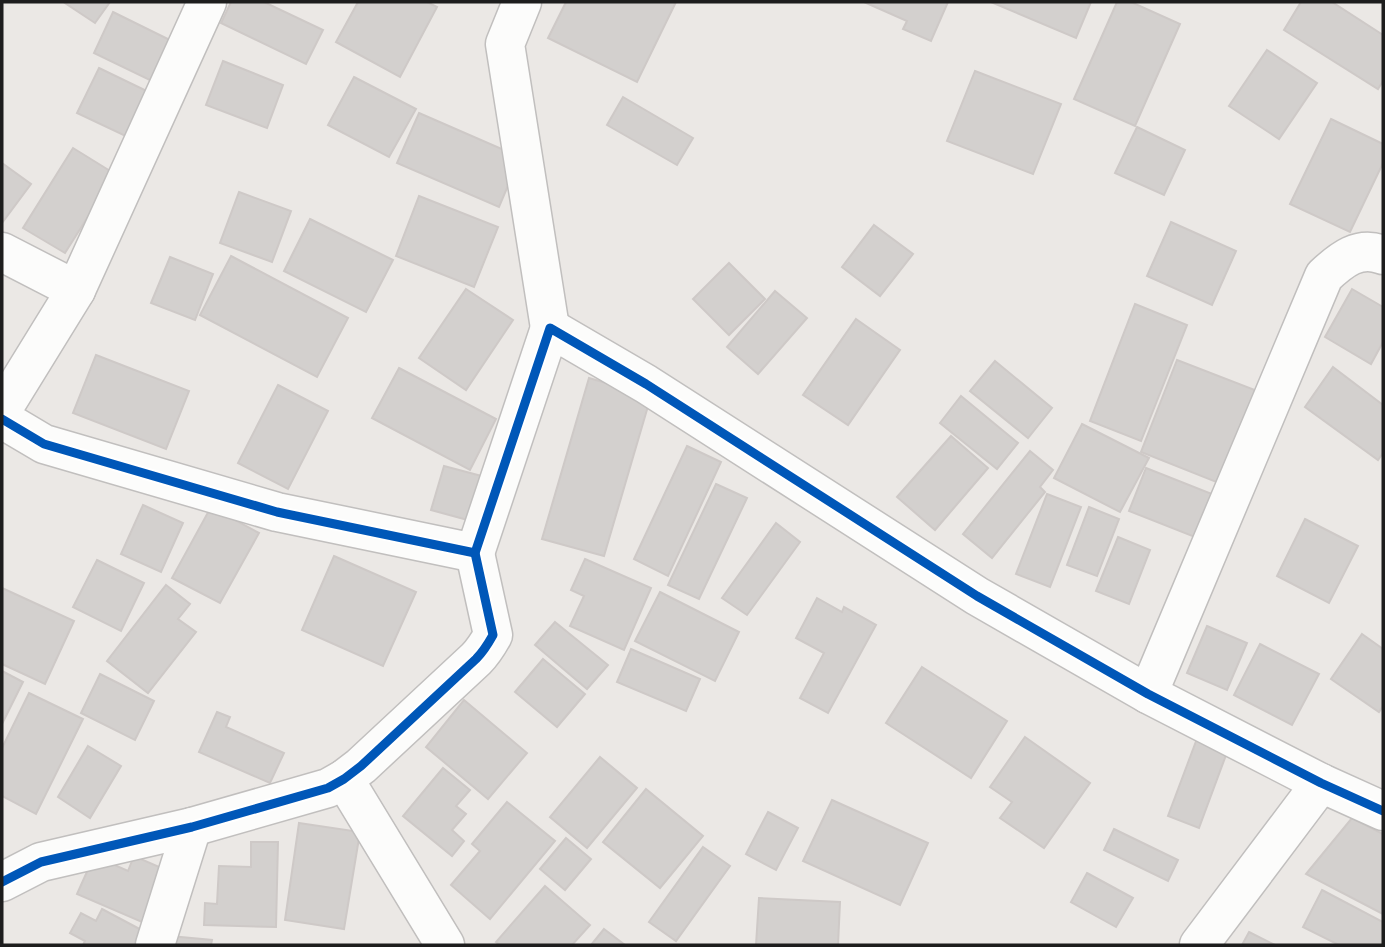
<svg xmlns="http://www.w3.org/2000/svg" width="1385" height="947" viewBox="0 0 1385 947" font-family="'Asap Condensed',sans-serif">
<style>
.building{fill:#d3d0ce;stroke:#cec9c7;stroke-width:2}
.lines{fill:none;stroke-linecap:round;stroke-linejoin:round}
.minor-casing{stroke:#c1bfbe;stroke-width:41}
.minor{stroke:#fcfcfb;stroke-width:38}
.cycleway-casing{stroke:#fff;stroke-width:13}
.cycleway{stroke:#0057b8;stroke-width:9}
</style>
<rect width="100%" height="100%" fill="#ebe8e5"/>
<!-- building -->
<g class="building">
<polygon points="66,2 110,2 95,23 65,3"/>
<polygon points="231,2 264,2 323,30 306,64 221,23"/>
<polygon points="358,2 427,2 437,7 400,77 336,42"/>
<polygon points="566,2 676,2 637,82 548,38"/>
<polygon points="864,2 948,2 931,41 903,29 907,21"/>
<polygon points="991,2 1091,2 1076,38"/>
<polygon points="1117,2 1131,2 1180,24 1135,126 1074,99"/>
<polygon points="1301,2 1332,2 1383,35 1383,81 1378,89 1284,30"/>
<polygon points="113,12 178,44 158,84 94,53"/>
<polygon points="1267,50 1317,83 1279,139 1229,106"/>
<polygon points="223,61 283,85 267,128 206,105"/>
<polygon points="99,68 155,95 134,140 77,113"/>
<polygon points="975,71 1061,104 1033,174 947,141"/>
<polygon points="354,77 416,109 389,157 328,125"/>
<polygon points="623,97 693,138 677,165 607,125"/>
<polygon points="419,113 520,157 499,207 397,163"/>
<polygon points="1331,119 1383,144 1383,163 1350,232 1290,204"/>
<polygon points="1137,127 1185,150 1164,195 1115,173"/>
<polygon points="73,148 115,174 65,253 23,228"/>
<polygon points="2,163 31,184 2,223"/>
<polygon points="239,192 291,211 272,262 220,243"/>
<polygon points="419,196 498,227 474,287 396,256"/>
<polygon points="310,219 393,260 366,312 284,271"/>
<polygon points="1171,222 1236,251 1212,305 1147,276"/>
<polygon points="874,225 913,254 880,296 842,267"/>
<polygon points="231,256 348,318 317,377 200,315"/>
<polygon points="170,257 213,274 195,320 151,303"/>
<polygon points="729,263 765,299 729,335 693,299"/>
<polygon points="466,289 513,320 466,390 419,358"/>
<polygon points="1352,289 1383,307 1383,342 1371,364 1325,337"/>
<polygon points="775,291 807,318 758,374 727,347"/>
<polygon points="1135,304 1187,325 1141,441 1090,421"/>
<polygon points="856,319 900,350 848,425 803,395"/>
<polygon points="96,355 189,391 166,449 73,413"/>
<polygon points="1177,360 1260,392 1224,485 1141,452"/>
<polygon points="995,361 1052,408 1028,438 970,391"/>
<polygon points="1333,367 1383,405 1383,453 1378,460 1305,407"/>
<polygon points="399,368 496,419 470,470 372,418"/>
<polygon points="589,378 651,396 604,556 542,539"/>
<polygon points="278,385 328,411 288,489 238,463"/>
<polygon points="961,396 1018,443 997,469 940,423"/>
<polygon points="1082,424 1149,458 1120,512 1054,478"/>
<polygon points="951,436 988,468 935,530 897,497"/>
<polygon points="687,446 721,462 668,576 634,559"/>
<polygon points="1030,451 1053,470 1040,487 1045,492 992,558 963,534"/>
<polygon points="444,466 489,478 475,522 431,510"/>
<polygon points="1146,468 1217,496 1200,539 1129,511"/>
<polygon points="716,484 747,498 699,599 668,585"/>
<polygon points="1047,494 1081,507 1050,587 1016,574"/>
<polygon points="143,505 183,523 161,572 121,554"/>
<polygon points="211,507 259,533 220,603 172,578"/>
<polygon points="1089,507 1119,519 1097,576 1067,565"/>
<polygon points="1305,519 1358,546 1329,603 1277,576"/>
<polygon points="776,523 800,542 747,615 722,598"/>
<polygon points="1118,537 1150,550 1129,604 1096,591"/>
<polygon points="334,556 416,592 383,666 302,630"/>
<polygon points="585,559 651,588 624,650 570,626 584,596 571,590"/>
<polygon points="97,560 144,583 121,631 73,607"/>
<polygon points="166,585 190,604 178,619 196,632 148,693 107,661"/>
<polygon points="2,588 74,621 45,684 2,664"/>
<polygon points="660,592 739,632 715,681 635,641"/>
<polygon points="817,598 842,612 844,607 876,625 828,713 800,698 824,653 796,638"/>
<polygon points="555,622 608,665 587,689 535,645"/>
<polygon points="1207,626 1247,643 1227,690 1187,673"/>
<polygon points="1362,634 1383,649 1383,706 1379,712 1331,679"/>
<polygon points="1260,644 1319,674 1292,725 1234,695"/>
<polygon points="631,649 700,679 686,711 617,682"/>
<polygon points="543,659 585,694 557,727 515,692"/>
<polygon points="922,667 1007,721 971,778 886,723"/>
<polygon points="2,671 23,682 2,724"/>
<polygon points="100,674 154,701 135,740 81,713"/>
<polygon points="29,693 83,719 36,814 2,796 2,748"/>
<polygon points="464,700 527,753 488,799 426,747"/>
<polygon points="217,712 230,717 226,727 284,753 270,783 199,752"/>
<polygon points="1198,736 1229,747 1199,828 1168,816"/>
<polygon points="1025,737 1090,783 1044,848 1000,818 1012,802 990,787"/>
<polygon points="88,746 121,766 90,818 58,797"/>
<polygon points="600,757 637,788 587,848 550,817"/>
<polygon points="443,768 470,790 456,806 466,814 452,830 464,841 452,856 403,816"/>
<polygon points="646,789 703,836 660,888 603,842"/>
<polygon points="832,800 928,843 900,905 803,861"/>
<polygon points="507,802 555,841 490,919 451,885 480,851 472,844"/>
<polygon points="768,812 798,828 776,870 746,854"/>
<polygon points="1352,818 1383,834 1383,914 1306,874"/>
<polygon points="299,823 360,832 344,929 285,920"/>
<polygon points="1114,829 1178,860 1168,881 1104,850"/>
<polygon points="566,838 591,859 565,890 540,869"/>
<polygon points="251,842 278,842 276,927 204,925 205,903 217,904 219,866 251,867"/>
<polygon points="703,847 730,866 676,941 649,922"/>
<polygon points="94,856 128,871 134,856 173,873 149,925 77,894"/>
<polygon points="1087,873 1133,898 1116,927 1071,902"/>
<polygon points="545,886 590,925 572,945 500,945 496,942"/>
<polygon points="1322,890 1383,922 1383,942 1381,945 1339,945 1303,927"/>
<polygon points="759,898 840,902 838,945 756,945"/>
<polygon points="102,909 149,934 143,945 83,945 85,941 70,933 81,913 96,921"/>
<polygon points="604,929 625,945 591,945"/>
<polygon points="1249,932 1275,945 1242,945"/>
<polygon points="170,936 212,940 211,945 169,945"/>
</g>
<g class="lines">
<defs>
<g id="minor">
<polyline points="522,2 505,44 550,328"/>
<polyline points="2,252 76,290"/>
<polyline points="2,410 76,290 207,2"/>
<polyline points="2,419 44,444 277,512 475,553 550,328 646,384 977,596 1148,694 1321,783 1383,811"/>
<path d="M1148,694L1324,276C1341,260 1359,245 1383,255"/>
<polyline points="344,779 445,945"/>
<path d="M2,882L41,862L192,827L328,788L344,779L361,766L476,659C483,652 488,644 493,635L475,553"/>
<polyline points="155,945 192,827"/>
<polyline points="1199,945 1321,783"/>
</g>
</defs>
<!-- minor casing -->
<use href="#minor" class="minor-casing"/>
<!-- minor -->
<use href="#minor" class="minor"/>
<defs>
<g id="cycleway">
<polyline points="2,419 44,444 277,512 475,553 550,328 646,384 977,596 1148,694 1321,783 1383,811"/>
<path d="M2,882L41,862L192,827L328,788L344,779L361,766L476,659C483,652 488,644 493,635L475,553"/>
</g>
</defs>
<!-- cycleway casing -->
<use href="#cycleway" class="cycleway-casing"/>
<!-- cycleway -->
<use href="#cycleway" class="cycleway"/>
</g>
<!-- border -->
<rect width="1385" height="947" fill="none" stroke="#1d1d1d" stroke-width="7"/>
</svg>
